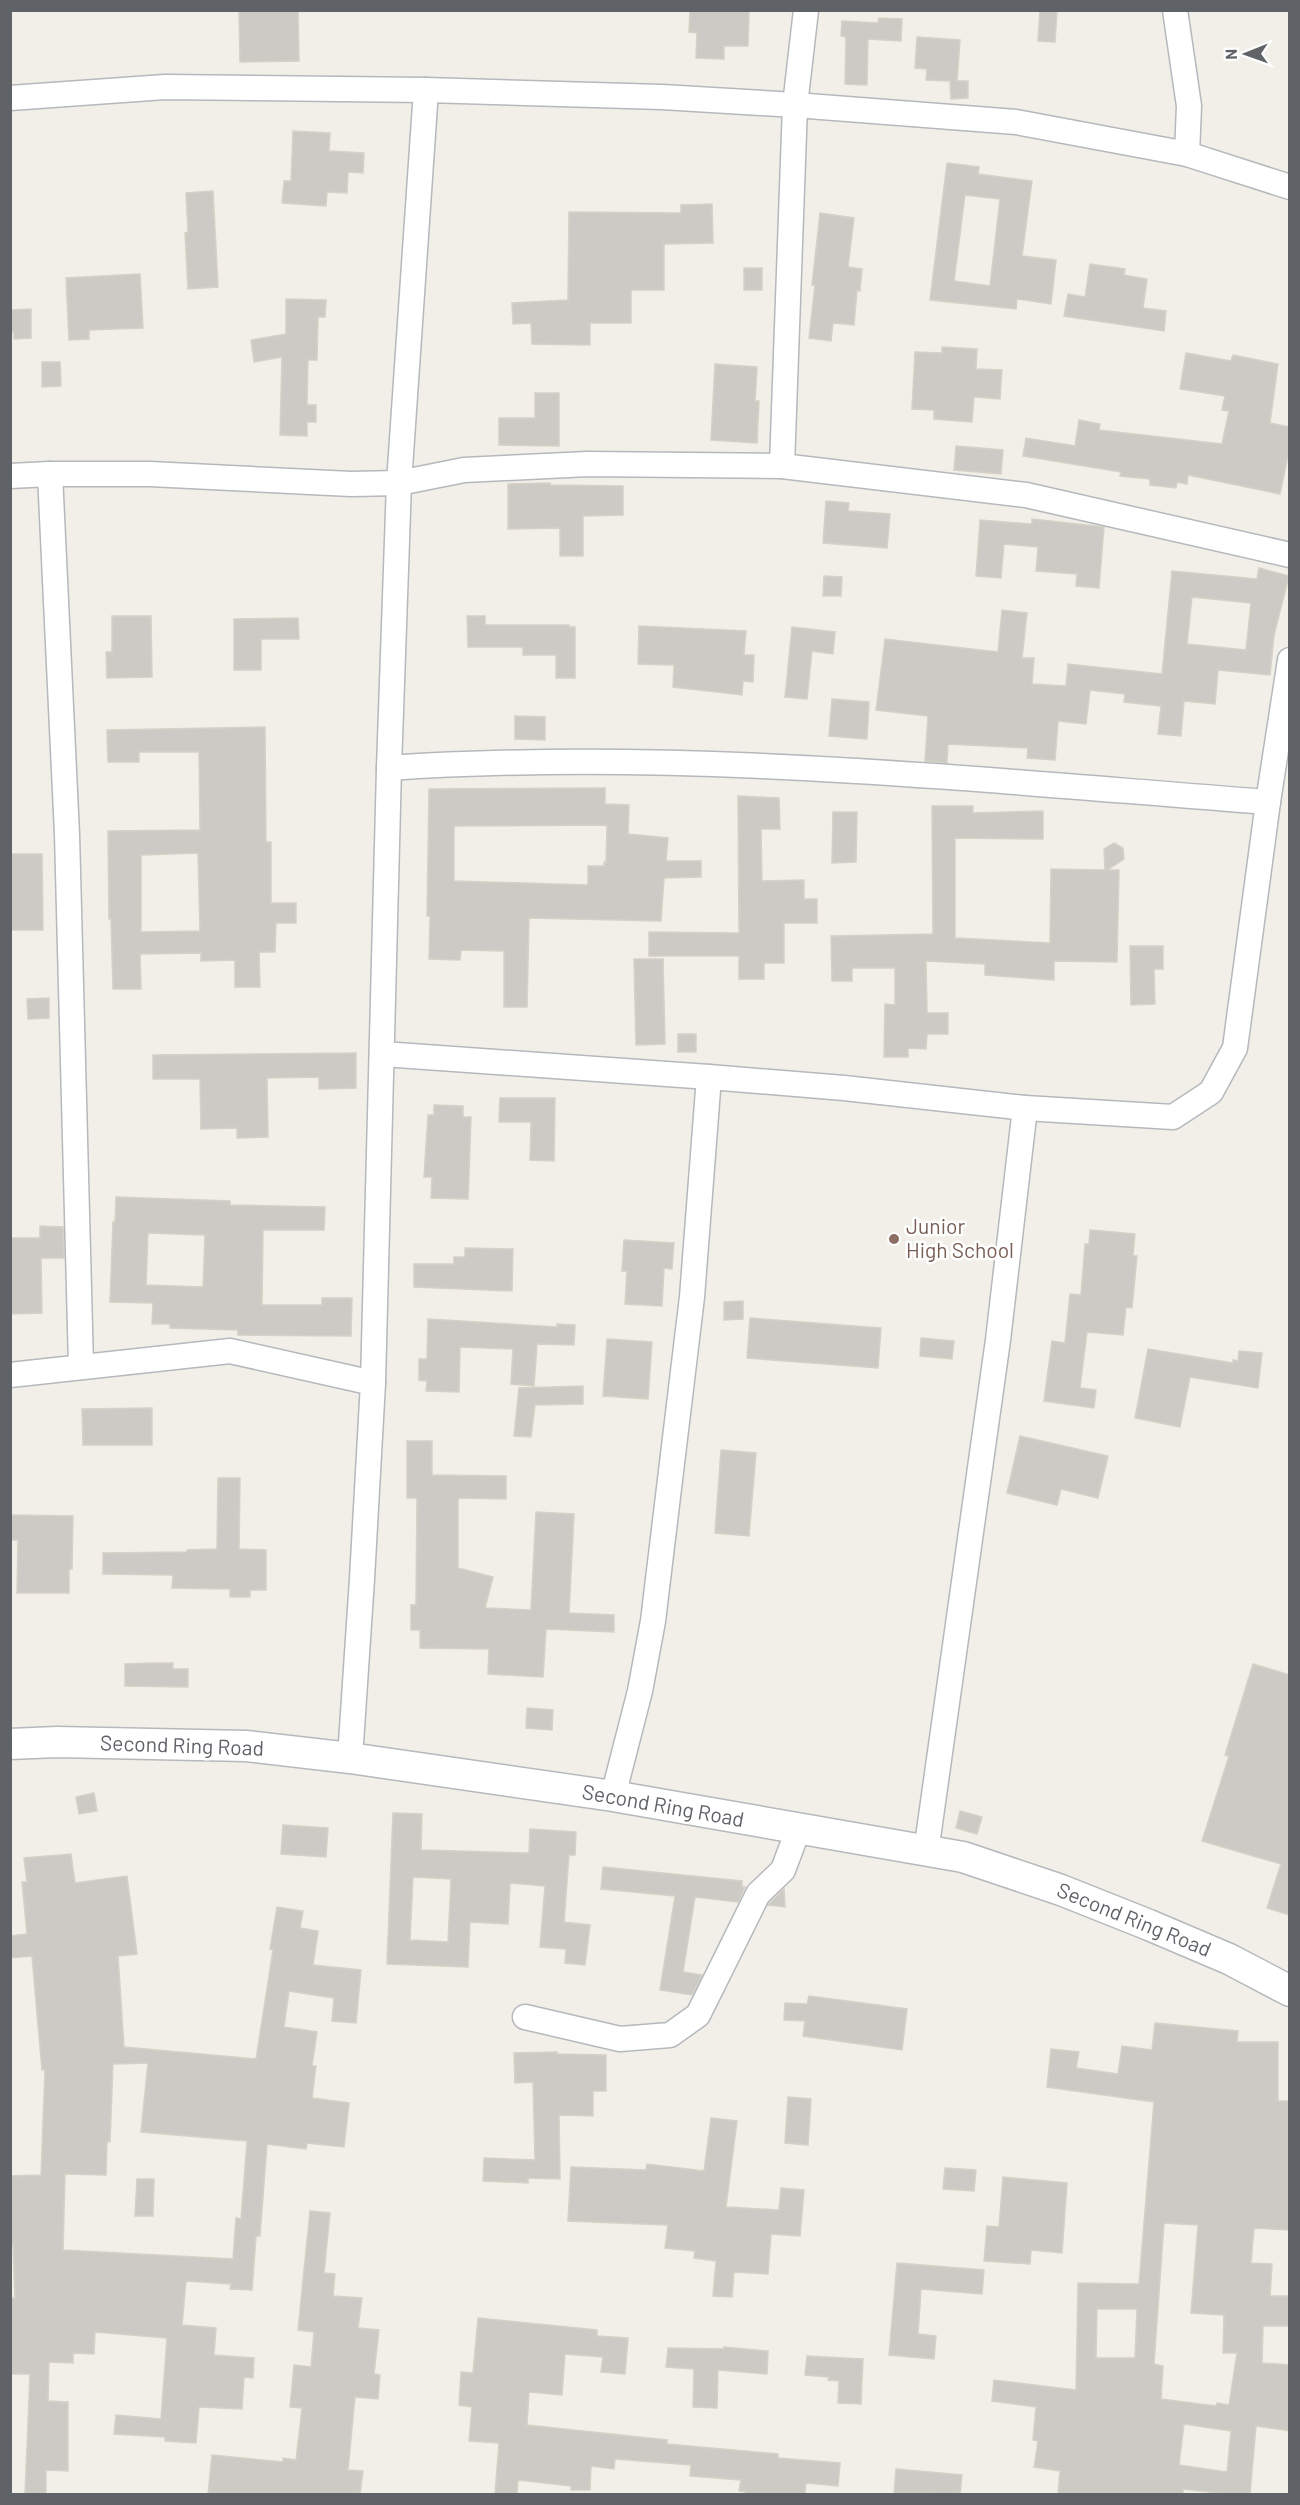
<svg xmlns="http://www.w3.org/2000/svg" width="1300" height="2505" viewBox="0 0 1300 2505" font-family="Barlow,sans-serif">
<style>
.building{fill:#cccac5;stroke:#d6d1c6;stroke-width:1.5;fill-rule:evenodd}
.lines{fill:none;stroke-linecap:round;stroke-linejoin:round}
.minor-casing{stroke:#b5b8bc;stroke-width:27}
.tertiary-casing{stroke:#b5b8bc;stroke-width:33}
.minor{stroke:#fff;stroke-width:24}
.tertiary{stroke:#fff;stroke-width:30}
.education-dot{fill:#8d6e63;stroke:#fff;stroke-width:2}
.labels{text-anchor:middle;stroke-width:5;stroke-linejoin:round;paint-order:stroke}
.education-label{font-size:21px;fill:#785e54;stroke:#fff;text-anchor:start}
.street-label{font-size:21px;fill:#5f6368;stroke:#fff}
</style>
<rect width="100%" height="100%" fill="#f1efe8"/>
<!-- building -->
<g class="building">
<polygon points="239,10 298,10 299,61 240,62"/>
<polygon points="690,10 749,10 748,46 724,46 724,59 696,58 697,33 689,32"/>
<polygon points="1040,10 1057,10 1055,42 1038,41"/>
<polygon points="879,18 902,19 901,41 868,39 867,85 845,84 846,37 841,36 842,21 878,23"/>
<polygon points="917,37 960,40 957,81 968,81 968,98 951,99 950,81 926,80 927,69 915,68"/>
<polygon points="293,131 330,133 329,151 364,153 363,173 348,172 347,193 327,192 326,206 282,203 284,181 291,181"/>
<path d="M947,163L979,167L978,174L1032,181L1022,256L1056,260L1051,304L1017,299L1016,309L930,300ZM965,195L1000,199L990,286L954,281Z"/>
<polygon points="213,191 218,287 188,289 185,233 188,232 186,193"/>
<polygon points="712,204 713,243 664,244 664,290 631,290 631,323 590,323 590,345 532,344 531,323 513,324 512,303 568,300 569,212 681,213 681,205"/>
<polygon points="820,213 854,218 848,267 862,269 860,291 857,290 854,325 833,323 831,341 809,338 815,285 812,285"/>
<polygon points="1090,264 1125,269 1124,275 1147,279 1143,308 1166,311 1164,331 1064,316 1068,294 1085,297"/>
<rect x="744" y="268" width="18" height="22"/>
<polygon points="140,274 143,328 89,330 89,339 69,340 66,278"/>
<polygon points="286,299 326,300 325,317 318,317 317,360 308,360 307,405 316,405 316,422 307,422 307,436 280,435 282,357 254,362 251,340 286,334"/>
<polygon points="31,309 31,338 14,339 14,332 10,332 10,310"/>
<polygon points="942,347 977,349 976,369 1002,370 1000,399 974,397 972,422 934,419 934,410 912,409 915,352 942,353"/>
<polygon points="1186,353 1231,361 1233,355 1278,364 1270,423 1290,427 1290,446 1280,494 1188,475 1187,484 1177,482 1176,488 1150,485 1150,479 1120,476 1121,472 1023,456 1026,438 1075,446 1079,420 1100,424 1099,430 1222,444 1229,411 1222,410 1225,396 1180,389"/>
<polygon points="42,362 60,362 61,386 42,387"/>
<polygon points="715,364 757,367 755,401 759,401 757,443 711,440"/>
<polygon points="535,393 559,393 559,446 499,445 499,418 535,418"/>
<polygon points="956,446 1003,450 1001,474 954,470"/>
<polygon points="550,483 550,485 623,486 623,515 583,516 583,556 560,556 560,528 508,529 508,484"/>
<polygon points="826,501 849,503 848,511 890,514 887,548 823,543"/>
<polygon points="1032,519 1104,527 1099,588 1076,586 1077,574 1036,571 1038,547 1004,544 1001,578 976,576 980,520 1032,524"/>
<path d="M1259,568L1289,576L1274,635L1270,675L1218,670L1215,704L1184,701L1181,736L1158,734L1161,706L1124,702L1125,694L1090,690L1086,724L1058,721L1055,760L1027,758L1028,748L948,744L947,763L925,761L928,716L876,710L885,639L998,652L1002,610L1027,613L1022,658H1034L1032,684L1066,686L1068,664L1162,674L1172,571L1257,579ZM1192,597L1251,603L1246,650L1187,644Z"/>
<polygon points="824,576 842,577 841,596 823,596"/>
<polygon points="112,616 151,616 152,677 107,678 106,652 112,652"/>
<polygon points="467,616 485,616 485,625 569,625 569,627 575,627 575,678 556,678 556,655 523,655 523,647 468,647"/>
<polygon points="298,618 299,639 261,639 261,670 234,670 234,619"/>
<polygon points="639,626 746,631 744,655 754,655 753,682 743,681 742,695 673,687 674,665 638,664"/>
<polygon points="792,627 835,632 833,654 812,651 807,699 785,697"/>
<polygon points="832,699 869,702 867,739 829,736"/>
<polygon points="515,716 545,717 545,740 515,739"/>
<path d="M265,727L266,842H271V903H296V923H276L275,952H259L260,987H235V960L201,961V953L140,954L141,989H113L111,919H109L108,831L200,830L199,752H139V762H108L107,730ZM198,853L200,931L141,932V855Z"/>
<path d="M605,788V804L629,805L628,834L668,838L666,861H701V877L664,878L661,921L529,918L527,1007H504V951L461,950L460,960L429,959L430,916H427L429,789ZM607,825L606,863L604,862V866H588V885L454,881V826Z"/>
<polygon points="738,796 779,798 780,829 761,829 762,881 804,880 804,899 817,899 817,923 784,923 784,963 764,963 764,979 739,979 739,956 649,956 649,932 739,933"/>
<polygon points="932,806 973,806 973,813 1043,811 1043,839 955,838 955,938 1050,943 1051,869 1105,870 1104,849 1114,843 1123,848 1124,859 1107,870 1119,870 1117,962 1054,961 1054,980 985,975 985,964 926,961 927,1013 948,1013 948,1034 927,1034 926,1049 908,1048 908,1057 884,1057 885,1004 895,1005 895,968 852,968 852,981 832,981 831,936 933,934"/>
<polygon points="833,812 857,812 856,862 832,863"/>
<polygon points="10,854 42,854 43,930 10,930"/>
<polygon points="1130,946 1163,946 1163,969 1154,969 1155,1004 1131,1005"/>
<polygon points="634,959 663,959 665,1044 636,1045"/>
<polygon points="49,998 49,1018 28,1019 27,999"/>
<rect x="678" y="1034" width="18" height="18"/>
<polygon points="356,1053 356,1088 319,1089 319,1077 267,1078 268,1137 237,1138 237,1128 201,1129 200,1079 153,1079 153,1055"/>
<polygon points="500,1098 555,1098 554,1161 530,1160 531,1122 499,1122"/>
<polygon points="434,1105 463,1106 463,1117 471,1117 468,1199 431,1198 432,1177 424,1177 428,1115 434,1115"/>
<path d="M116,1197L230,1201V1205L325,1207L324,1230H263L262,1305H322V1298H352L351,1336L238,1335V1330L170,1328V1324H152L153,1303L110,1302L113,1222H115ZM148,1233L205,1235L203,1287L146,1285Z"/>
<polygon points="40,1226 63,1227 64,1258 41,1258 42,1313 10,1314 10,1238 40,1238"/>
<polygon points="1090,1230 1135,1234 1133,1256 1137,1256 1132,1308 1126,1307 1123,1335 1087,1332 1080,1388 1096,1390 1094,1408 1044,1401 1052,1341 1065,1343 1070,1294 1081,1295 1085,1244 1089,1244"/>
<polygon points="624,1240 674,1243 672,1269 664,1268 662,1306 625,1304 627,1271 622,1271"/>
<polygon points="465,1248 513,1249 512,1291 414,1287 414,1264 454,1264 454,1257 465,1257"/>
<polygon points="743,1301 743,1319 724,1320 724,1302"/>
<polygon points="750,1318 881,1328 878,1368 747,1358"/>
<polygon points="428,1319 557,1327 557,1324 575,1325 574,1345 537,1344 534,1386 511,1384 513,1349 460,1347 459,1392 426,1391 427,1381 419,1380 419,1359 427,1359"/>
<polygon points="921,1338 954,1341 952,1359 920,1356"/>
<polygon points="607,1339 652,1342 648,1399 603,1396"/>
<polygon points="1148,1349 1233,1363 1233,1360 1238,1361 1239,1351 1262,1353 1258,1388 1190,1377 1180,1427 1135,1418"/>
<polygon points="583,1386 583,1404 535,1405 531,1437 514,1436 519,1388"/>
<polygon points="152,1408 152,1445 83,1445 82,1409"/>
<polygon points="1020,1436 1108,1456 1098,1498 1061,1489 1057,1505 1007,1493"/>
<polygon points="407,1441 432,1441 432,1475 506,1476 506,1499 458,1498 458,1568 493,1577 485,1608 531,1610 536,1512 574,1514 569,1613 614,1615 614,1632 546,1629 543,1677 488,1674 489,1649 420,1648 420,1630 411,1630 411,1605 416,1605 417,1498 407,1498"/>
<polygon points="721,1450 756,1453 749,1536 715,1533"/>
<polygon points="218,1478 240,1478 239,1549 266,1550 266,1590 250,1590 250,1597 230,1597 230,1589 172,1588 173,1575 103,1574 103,1553 187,1552 187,1550 217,1549"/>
<polygon points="10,1515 73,1516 72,1569 69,1569 69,1593 17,1593 18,1540 10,1540"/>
<polygon points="152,1663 173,1663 173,1669 188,1669 188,1687 125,1686 125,1664"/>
<polygon points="1253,1664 1290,1675 1290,1915 1267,1908 1281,1864 1202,1841 1229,1756 1225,1755"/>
<polygon points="527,1708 553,1710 552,1730 526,1728"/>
<polygon points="94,1793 97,1811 79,1814 76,1797"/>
<polygon points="960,1811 982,1817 977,1834 956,1828"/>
<path d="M393,1813L422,1814L421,1850L529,1853L530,1829L576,1832L575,1855H569L564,1922L590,1925L585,1965L565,1963L566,1949L540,1947L545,1886L510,1883L508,1924L470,1922L468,1967L387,1964ZM413,1877L451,1879L448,1942L410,1940Z"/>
<polygon points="283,1825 328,1828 326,1857 281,1854"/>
<path d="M71,1854L75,1883L127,1876L137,1954L118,1956L124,2047L256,2059L273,1950L270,1949L277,1907L303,1911L300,1928L318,1931L313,1965L361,1970L356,2023L332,2021L334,1998L289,1991L284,2027L317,2032L312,2066H316L312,2098L349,2103L344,2147L307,2143L306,2149L267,2144L260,2236H256L252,2290L230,2289L231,2284L186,2281L182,2325L216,2328L214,2355L254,2358L253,2378L244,2377L242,2409L199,2407L196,2443L165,2441V2437L114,2434L116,2415L161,2419L167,2338L95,2332L94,2354L73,2353V2363L49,2362L48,2401L68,2402V2471L46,2470V2494H25L30,2374H10V2298H15L13,2245L10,2246V2176L41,2175L45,2070H42L32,1956L10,1958V1936L27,1934L22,1882H27L24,1858ZM148,2063L141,2132L247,2141L241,2219L236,2218L233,2259L63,2250L65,2174L106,2175L107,2142H110L113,2064Z"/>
<polygon points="603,1867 742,1881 742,1887 745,1887 738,1902 695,1897 683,1972 702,1975 692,1995 660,1990 675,1896 601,1889"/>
<polygon points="784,1889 785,1907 768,1905"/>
<polygon points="809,1996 907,2009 902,2050 803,2036 805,2021 784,2020 785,2003 807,2004"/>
<path d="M1155,2023L1238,2031L1237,2042H1278V2101H1290V2230L1254,2228L1251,2263L1272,2264L1270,2296H1290V2326H1263L1262,2363L1290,2365V2431L1256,2426L1250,2494H1226L1183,2489V2494H1058L1060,2471L1034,2467L1038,2441L1033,2440L1036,2407L992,2401L994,2380L1076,2390L1078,2283L1139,2284L1154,2102L1047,2087L1051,2049L1079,2052L1076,2068L1118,2074L1122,2046L1152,2050ZM1164,2223L1198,2225L1191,2313L1224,2315L1223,2353H1237L1229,2405L1217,2403L1216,2406L1161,2399L1163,2366L1154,2364ZM1097,2309H1137L1135,2358H1096ZM1184,2424L1231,2431L1227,2472L1179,2465Z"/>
<polygon points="557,2052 557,2054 606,2055 606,2091 593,2091 593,2116 559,2115 560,2179 528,2178 528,2183 483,2181 484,2158 535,2160 533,2082 515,2083 514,2053"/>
<polygon points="788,2097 811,2099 808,2145 785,2143"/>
<polygon points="711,2118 737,2121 726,2207 779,2210 781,2188 804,2190 800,2236 771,2234 768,2274 734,2272 732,2297 713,2296 716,2261 694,2258 695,2251 665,2248 668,2225 568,2221 571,2167 646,2170 647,2164 704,2171"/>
<polygon points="945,2168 976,2170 974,2191 943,2189"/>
<polygon points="1003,2177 1067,2183 1062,2253 1031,2250 1030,2264 984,2261 987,2226 999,2227"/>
<polygon points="137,2179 154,2179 153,2216 135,2216"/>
<polygon points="310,2211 330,2213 324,2273 335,2274 333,2296 362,2298 358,2328 379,2330 374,2374 380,2375 378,2399 355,2397 348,2470 363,2471 360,2494 208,2494 212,2455 283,2462 283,2458 296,2460 302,2408 290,2407 294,2365 311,2367 314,2332 298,2330"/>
<polygon points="897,2263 984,2270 982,2294 921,2289 918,2334 936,2336 934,2359 889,2355"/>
<polygon points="478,2318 597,2330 597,2336 628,2338 625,2374 601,2372 603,2357 565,2354 562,2395 529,2392 527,2425 667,2440 667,2444 778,2454 778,2458 840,2463 838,2486 806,2483 805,2494 745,2494 745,2492 739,2491 741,2480 690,2476 691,2465 615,2459 614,2469 591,2466 590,2490 571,2490 571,2486 518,2480 517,2494 495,2494 499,2443 469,2441 472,2407 459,2405 461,2372 473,2373"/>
<polygon points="724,2347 768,2351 767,2374 718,2370 717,2408 693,2407 694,2369 666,2367 668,2348 724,2349"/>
<polygon points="807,2356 863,2359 861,2404 838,2403 839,2381 828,2380 829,2377 805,2375"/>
<polygon points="896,2469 962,2475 960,2494 894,2493"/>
</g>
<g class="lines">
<defs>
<g id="minor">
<polyline points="1175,10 1189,106 1187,154"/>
<polyline points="10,98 165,87 426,90 662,97 795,105 1016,122 1187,154 1290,187"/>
<polyline points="782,466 795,105 806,10"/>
<polyline points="50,474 67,834 81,1366"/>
<polyline points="10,476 50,474 150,474 351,484 399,483 464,470 588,464 782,466 1026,495 1290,555"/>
<path d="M389,768C682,748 975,780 1268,802"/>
<polyline points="383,1054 709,1077 844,1088 1025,1108 1173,1117 1211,1092 1235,1048 1268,802 1290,660"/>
<polyline points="10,1375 230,1351 373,1383"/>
<polyline points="350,1758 362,1579 373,1383 389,768 399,483 426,90"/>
<polyline points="613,1796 640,1691 653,1621 692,1297 709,1077"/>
<polyline points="926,1852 998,1340 1025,1108"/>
<polyline points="525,2017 620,2039 670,2035 698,2015 758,1894 783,1870 798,1830"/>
</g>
<polyline id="tertiary" points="10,1744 57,1742 246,1746 350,1758 613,1796 963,1857 1061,1890 1149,1925 1229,1959 1290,1991"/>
</defs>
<!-- minor casing -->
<use href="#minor" class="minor-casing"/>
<!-- tertiary casing -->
<use href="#tertiary" class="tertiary-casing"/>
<!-- minor -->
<use href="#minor" class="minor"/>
<!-- tertiary -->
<use href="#tertiary" class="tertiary"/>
</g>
<!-- markers -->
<circle class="education-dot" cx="894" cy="1239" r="6"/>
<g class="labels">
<!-- education labels -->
<g class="education-label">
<text x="906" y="1234">Junior<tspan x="906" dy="24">High School</tspan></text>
</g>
<!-- street labels -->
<g class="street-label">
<text transform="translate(182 1746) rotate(2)" y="7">Second Ring Road</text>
<text transform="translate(663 1806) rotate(10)" y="7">Second Ring Road</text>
<text transform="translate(1134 1920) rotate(22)" y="7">Second Ring Road</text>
</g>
</g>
<!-- border -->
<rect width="1300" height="2505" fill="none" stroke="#5f6368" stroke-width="24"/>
<!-- north arrow -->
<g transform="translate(1246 54) rotate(269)" stroke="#ffffff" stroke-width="4.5" paint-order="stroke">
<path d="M0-4.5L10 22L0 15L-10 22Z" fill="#5f6368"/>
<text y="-9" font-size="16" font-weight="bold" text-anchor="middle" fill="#5f6368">N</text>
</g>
</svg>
